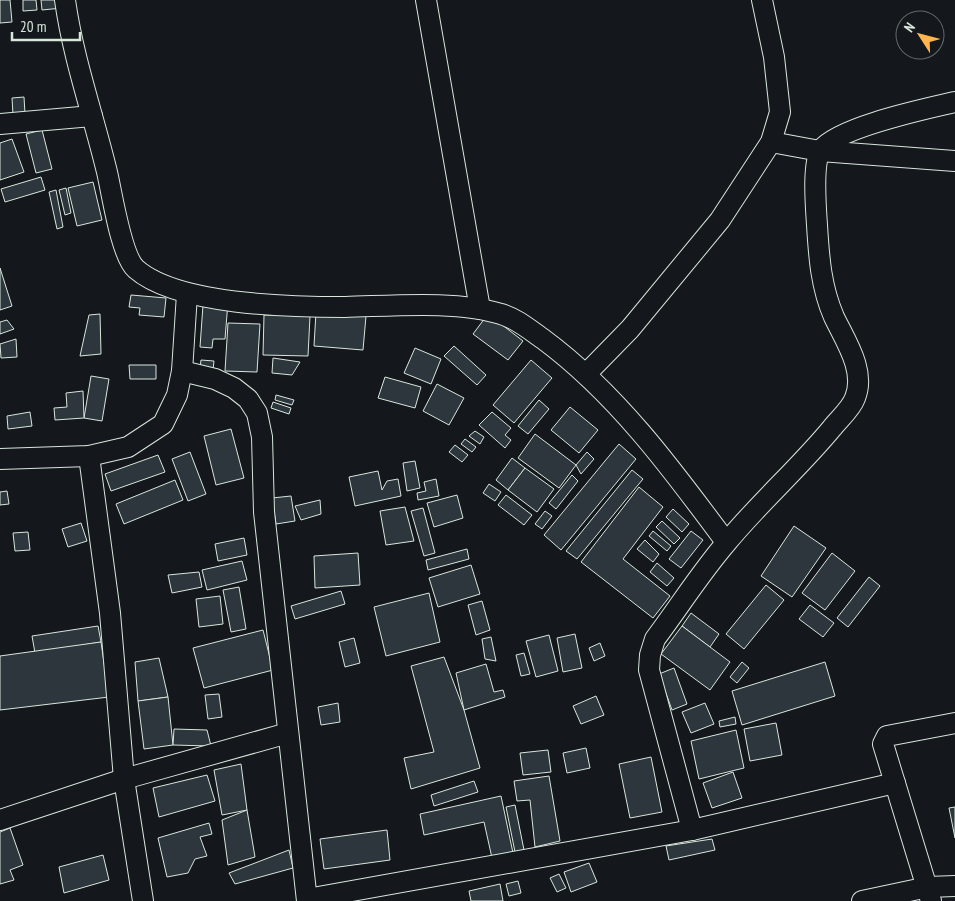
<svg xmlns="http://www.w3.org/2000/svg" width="955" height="901" viewBox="0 0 955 901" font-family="'PT Sans Narrow',sans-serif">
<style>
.building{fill:#2c363c;stroke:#d8e6dc}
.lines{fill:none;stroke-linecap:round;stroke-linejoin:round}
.street-casing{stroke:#d8e6dc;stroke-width:22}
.street{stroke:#14181c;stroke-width:20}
</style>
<rect width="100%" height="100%" fill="#14181c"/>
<!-- building -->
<g class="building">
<polygon points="0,0 10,0 12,22 0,23"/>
<polygon points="23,0 36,0 37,10 23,11"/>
<polygon points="41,0 62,0 62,8 42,10"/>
<polygon points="24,97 25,114 13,115 12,98"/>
<polygon points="42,130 52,169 36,173 26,134"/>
<polygon points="12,139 24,172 0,180 0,143"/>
<polygon points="41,177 45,190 5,202 1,189"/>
<polygon points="93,182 102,220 77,226 68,188"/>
<polygon points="66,188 71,213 65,215 59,190"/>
<polygon points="56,190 63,227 57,229 49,192"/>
<polygon points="0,268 12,306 0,310"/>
<polygon points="131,295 166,298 164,317 139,315 140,308 129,307"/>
<polygon points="228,302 225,339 213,339 212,348 200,347 203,305"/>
<polygon points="316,312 366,316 363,350 314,346"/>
<polygon points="100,314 101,354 80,356 89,315"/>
<polygon points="488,314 523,341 508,360 473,334"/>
<polygon points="264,315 310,316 308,356 263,355"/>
<polygon points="7,320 14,329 0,334 0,322"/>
<polygon points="228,323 260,324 257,372 225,371"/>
<polygon points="16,339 17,357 1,358 0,344"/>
<polygon points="454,346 486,375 477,385 444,356"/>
<polygon points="415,348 441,359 431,384 404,373"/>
<polygon points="273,358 300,362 292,375 272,373"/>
<polygon points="201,360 214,361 213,370 200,368"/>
<polygon points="531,360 552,378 514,423 493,405"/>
<polygon points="129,365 156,365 156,379 130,379"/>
<polygon points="91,376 109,379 102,421 84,418"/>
<polygon points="385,377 421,387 415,408 378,398"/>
<polygon points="437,384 464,398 449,425 423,411"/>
<polygon points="83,391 84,418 55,420 54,408 67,407 66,393"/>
<polygon points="276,395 294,400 292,405 275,400"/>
<polygon points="539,400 549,409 528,434 518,426"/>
<polygon points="273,402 291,408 289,414 271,408"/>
<polygon points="570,407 598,430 579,453 551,430"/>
<polygon points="30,412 32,426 8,429 7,416"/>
<polygon points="492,412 511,428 505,435 511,440 505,448 479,425"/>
<polygon points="231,429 244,478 216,485 204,436"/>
<polygon points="475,431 484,437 480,444 469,436"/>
<polygon points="535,434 576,465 559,488 518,458"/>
<polygon points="465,439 476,447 472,452 461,444"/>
<polygon points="619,444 636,459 561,550 544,535"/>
<polygon points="455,445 468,455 462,462 449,452"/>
<polygon points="190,452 206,494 188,501 172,459"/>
<polygon points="587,452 594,459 581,474 576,465"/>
<polygon points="158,455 165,472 111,491 105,474"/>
<polygon points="512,458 525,468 508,490 496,480"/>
<polygon points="415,461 420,488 407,491 403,463"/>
<polygon points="525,468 554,489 537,512 508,490"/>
<polygon points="632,470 643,479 577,559 566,551"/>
<polygon points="378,471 382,490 387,481 398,479 401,496 355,506 349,477"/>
<polygon points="572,475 578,481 556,509 549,503"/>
<polygon points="436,479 439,496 418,500 417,493 426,491 424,482"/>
<polygon points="175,480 183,500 124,524 116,504"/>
<polygon points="489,484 501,492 495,501 483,493"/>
<polygon points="639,487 663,507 623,559 670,596 653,618 581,562"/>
<polygon points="7,491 9,504 0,505 0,492"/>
<polygon points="457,495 463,518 434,527 427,503"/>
<polygon points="506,495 532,515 524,525 498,505"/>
<polygon points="291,496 295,521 276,524 272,498"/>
<polygon points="320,500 321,514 301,520 295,506"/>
<polygon points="405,507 414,541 386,545 380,511"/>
<polygon points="423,508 435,553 424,556 411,511"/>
<polygon points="673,509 689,524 682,532 666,517"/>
<polygon points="545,511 552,516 542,529 535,524"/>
<polygon points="662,521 680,538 674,544 656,527"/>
<polygon points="81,523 87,541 68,547 62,529"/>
<polygon points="794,526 826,548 792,597 761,576"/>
<polygon points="653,531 671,546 667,551 649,536"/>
<polygon points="691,531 703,540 681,568 669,559"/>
<polygon points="28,532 30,550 15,551 13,533"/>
<polygon points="244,538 247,555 218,561 215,544"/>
<polygon points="645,540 659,554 653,562 637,549"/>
<polygon points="467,549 469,559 428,570 426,560"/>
<polygon points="358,553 360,585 315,588 314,556"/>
<polygon points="832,553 855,571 825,610 802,593"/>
<polygon points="242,561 247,580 207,590 202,570"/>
<polygon points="657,563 674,578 667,586 650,572"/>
<polygon points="471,565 480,594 438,607 429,578"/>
<polygon points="199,572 202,587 172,593 168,575"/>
<polygon points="869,577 880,586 848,627 837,618"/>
<polygon points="766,585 784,600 744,649 726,634"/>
<polygon points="239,587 246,629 231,632 223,590"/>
<polygon points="341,591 345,604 295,619 291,606"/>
<polygon points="429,593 440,642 386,656 374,607"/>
<polygon points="220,596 223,624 199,627 196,599"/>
<polygon points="482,601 490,630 476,635 468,605"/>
<polygon points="810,605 834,623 823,637 799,619"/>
<polygon points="691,613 719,634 710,647 682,626"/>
<polygon points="98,626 101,642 35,653 32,636"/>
<polygon points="682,626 730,662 710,690 661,654"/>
<polygon points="263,630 273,670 204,688 193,648"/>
<polygon points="575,634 582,668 563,672 557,638"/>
<polygon points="549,635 558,671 536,677 526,641"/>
<polygon points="491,637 496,661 485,659 482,639"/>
<polygon points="354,638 360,663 345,667 339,642"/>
<polygon points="101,642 109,697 0,710 0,656"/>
<polygon points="600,643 605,656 594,661 589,648"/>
<polygon points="524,653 530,674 521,676 516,655"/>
<polygon points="444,657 464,710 480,768 411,789 404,758 434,752 411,666"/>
<polygon points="159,658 168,697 138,701 135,662"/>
<polygon points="742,662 749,668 737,683 730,677"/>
<polygon points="825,662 835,696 742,725 732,691"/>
<polygon points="486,664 494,692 503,690 505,697 464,710 456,673"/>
<polygon points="674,668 687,704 672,710 659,674"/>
<polygon points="219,694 222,717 208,719 205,695"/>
<polygon points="596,696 604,715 581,724 573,706"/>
<polygon points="168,697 173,745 144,749 138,701"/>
<polygon points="338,703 340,722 321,725 318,707"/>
<polygon points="705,703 714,724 691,733 682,712"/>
<polygon points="735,717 736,724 720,727 719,721"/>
<polygon points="776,723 782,755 750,761 744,729"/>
<polygon points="174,729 207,730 211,746 173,745"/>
<polygon points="736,730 744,768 699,779 691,741"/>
<polygon points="586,748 590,768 567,773 563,753"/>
<polygon points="548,750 551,772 523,775 520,753"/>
<polygon points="651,757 662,812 630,818 619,764"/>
<polygon points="241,764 247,810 222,815 214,770"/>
<polygon points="733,772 742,798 712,808 703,783"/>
<polygon points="207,775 215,801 159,817 153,788"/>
<polygon points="549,776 560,841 535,847 530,800 517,801 514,781"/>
<polygon points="474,781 478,792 434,806 431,795"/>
<polygon points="501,796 513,853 492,858 484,822 424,835 420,814"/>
<polygon points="515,805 524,850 515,852 506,807"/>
<polygon points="955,807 955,838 949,808"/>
<polygon points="247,810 255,857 228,865 222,820"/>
<polygon points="209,823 212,834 200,837 207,856 195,859 188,873 167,877 158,838"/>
<polygon points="10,828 23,865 10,870 14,880 0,884 0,832"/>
<polygon points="387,830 390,860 324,869 320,839"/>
<polygon points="712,839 715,850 669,860 666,846"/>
<polygon points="289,850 293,868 235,884 229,873"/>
<polygon points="103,855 109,880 64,893 59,867"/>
<polygon points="589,863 597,882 571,892 564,872"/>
<polygon points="559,874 566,888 557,892 550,878"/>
<polygon points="518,881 521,893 509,896 506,884"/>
<polygon points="500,884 503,901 471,901 469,891"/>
</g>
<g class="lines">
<defs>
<g id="street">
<path d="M65,0C73,58 93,114 107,172C112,193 121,256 136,269C177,305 290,307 345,307C391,306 457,300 501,314C516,318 530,330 543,339C616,393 672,469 726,542"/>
<polyline points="426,0 480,309"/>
<polyline points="0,124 92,116"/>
<polyline points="771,142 820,151 955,161"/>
<polyline points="182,371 215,379 234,388 248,399 257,413 262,437 264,512 307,901"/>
<polyline points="586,374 630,329 720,220 771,142 780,112 774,57 762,0"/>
<polyline points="89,456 110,613 124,779 143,901"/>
<polyline points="0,459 89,456 128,447 163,424 177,395 182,371 187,294"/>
<polyline points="0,820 124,779 288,733"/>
<path d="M692,830L649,670L650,655L655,639C679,607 701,572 727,542C760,502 799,468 832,428C839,419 851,409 855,398C866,371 846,342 834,317C821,287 819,258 817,225C816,209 812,163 821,150C838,127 925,109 955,102"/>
<polyline points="307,899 692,830 895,783"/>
<polyline points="862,901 928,887 955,886"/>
<polyline points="931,901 883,744 887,736 955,723"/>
</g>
</defs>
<!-- street casing -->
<use href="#street" class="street-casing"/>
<!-- street -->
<use href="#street" class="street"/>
</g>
<!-- north arrow -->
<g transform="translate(920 35) rotate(306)"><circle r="24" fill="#14181c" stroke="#626a69"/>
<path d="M0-4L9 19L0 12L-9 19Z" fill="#ffb74d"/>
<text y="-8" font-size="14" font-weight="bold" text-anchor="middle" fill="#d8e6dc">N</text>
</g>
<!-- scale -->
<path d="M12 32v8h68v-8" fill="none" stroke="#d8e6dc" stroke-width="2.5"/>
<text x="20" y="32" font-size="15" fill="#d8e6dc" stroke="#14181c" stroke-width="4" paint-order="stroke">20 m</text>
</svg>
